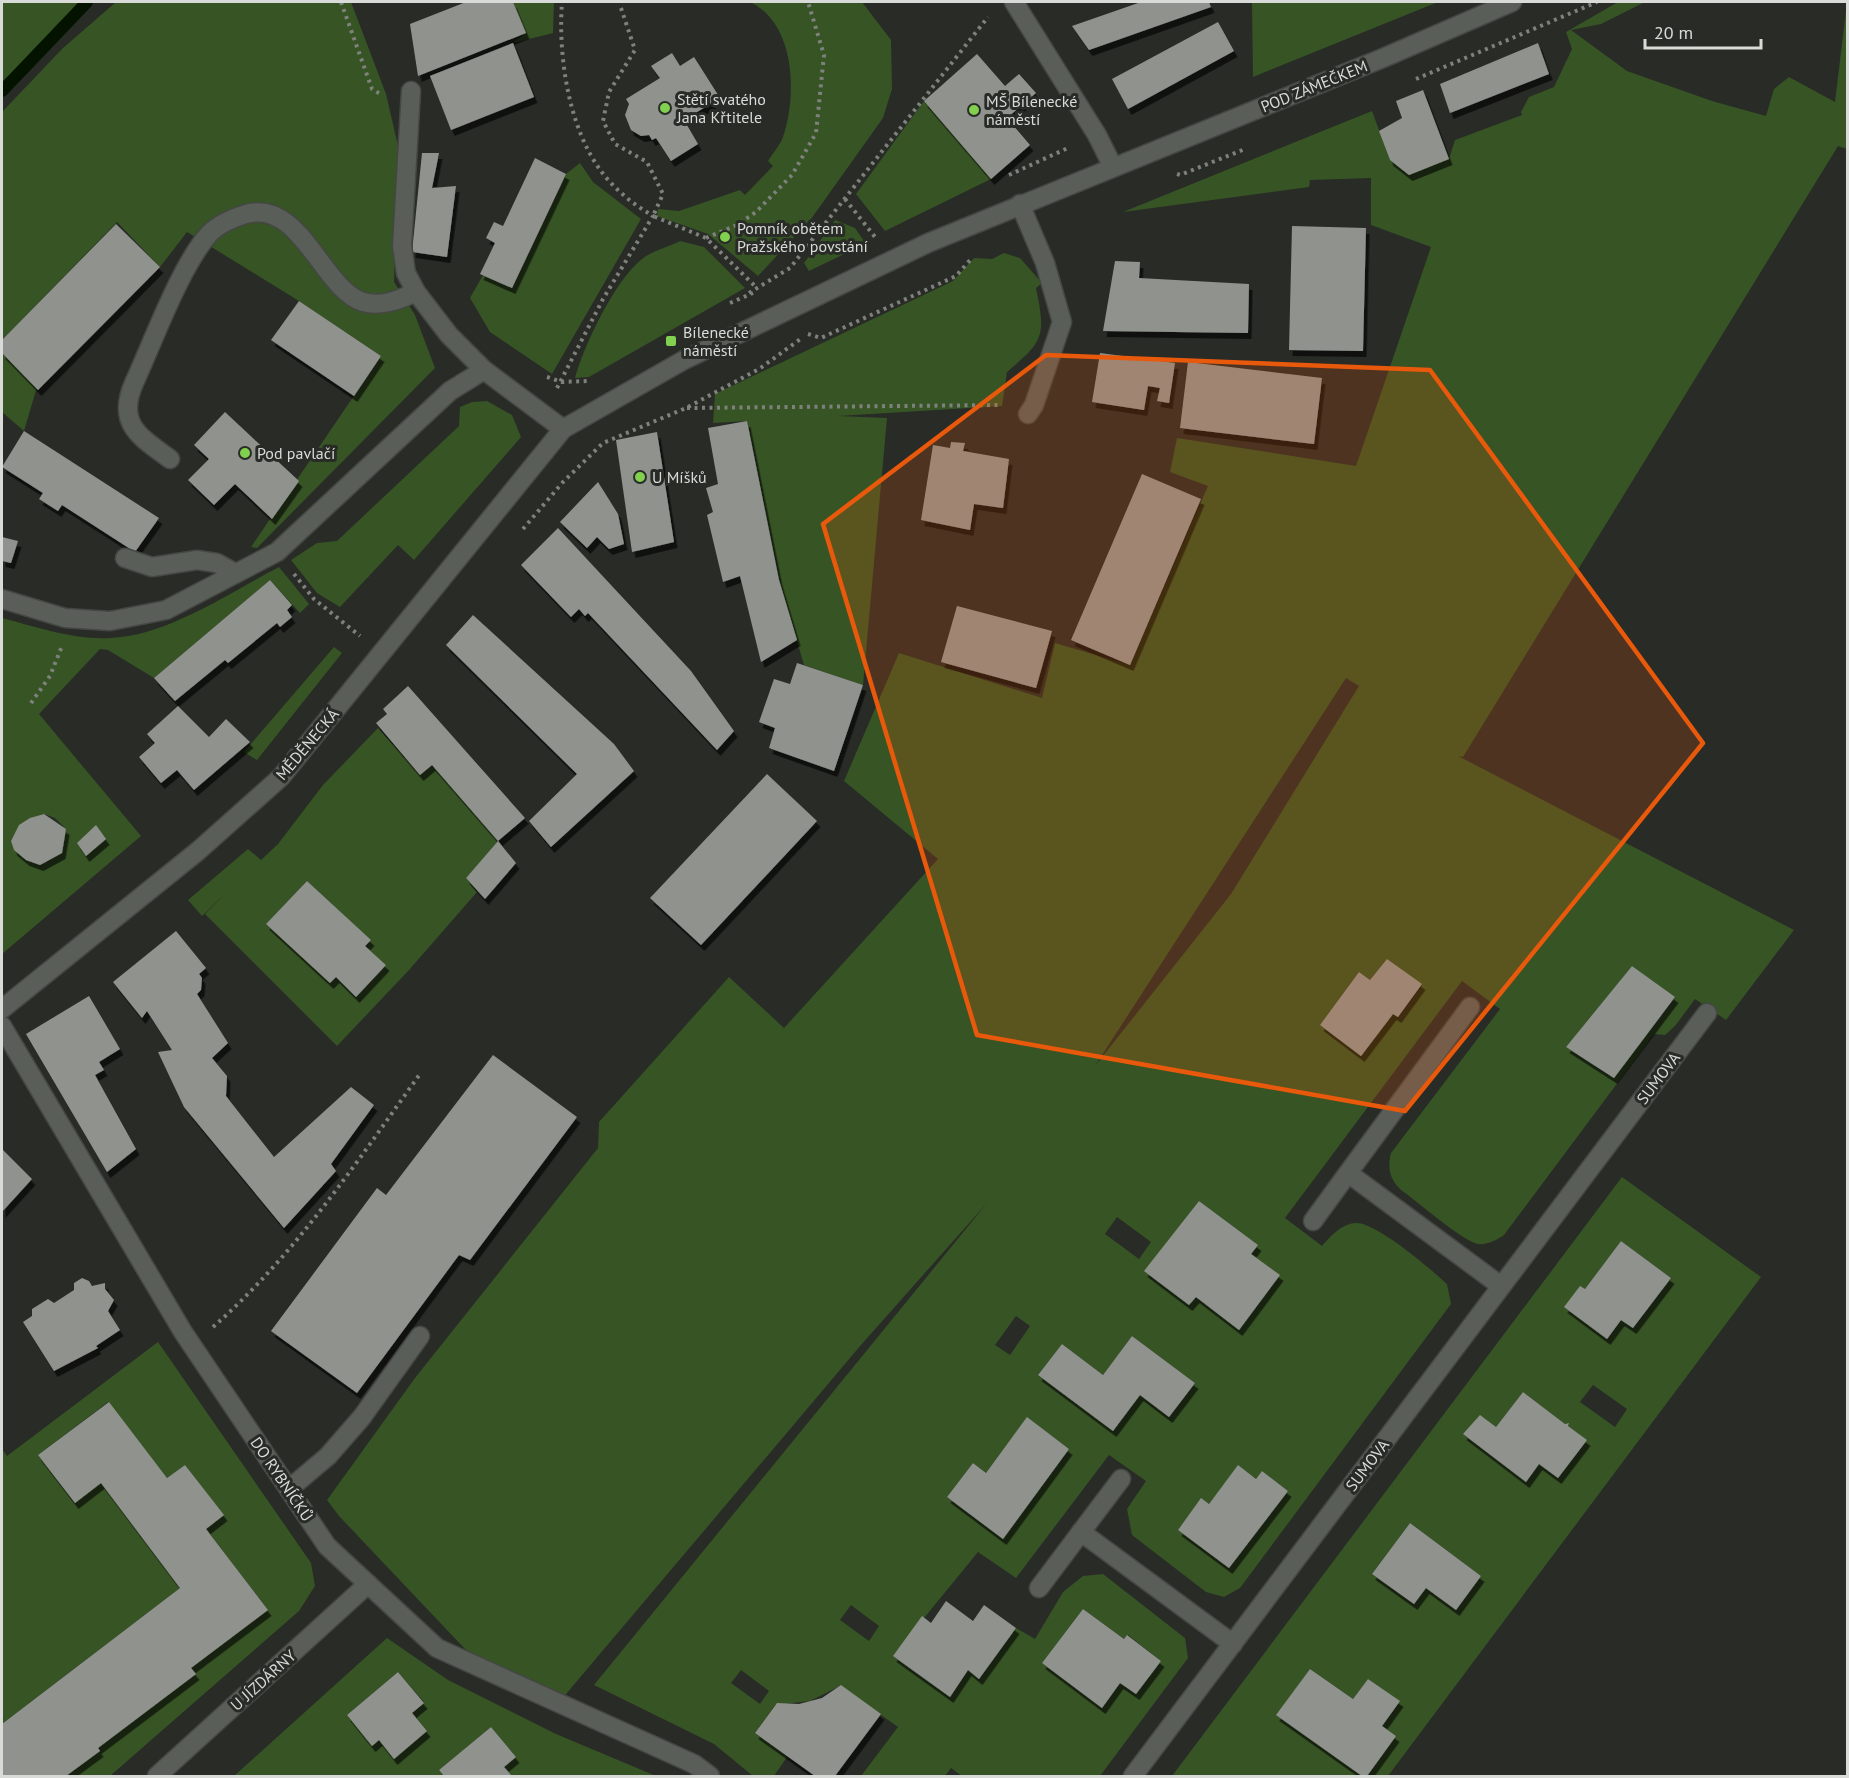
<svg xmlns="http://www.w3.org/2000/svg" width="1849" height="1778" viewBox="0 0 1849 1778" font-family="'PT Sans',sans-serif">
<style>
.green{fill:#375425;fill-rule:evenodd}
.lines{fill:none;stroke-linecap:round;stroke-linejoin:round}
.stream{stroke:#031300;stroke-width:12}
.building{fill:#8f928d;filter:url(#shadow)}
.minor-casing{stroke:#444743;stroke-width:21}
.path{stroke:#7f817d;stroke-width:4;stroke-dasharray:3 4.5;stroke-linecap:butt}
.minor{stroke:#5a5e59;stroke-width:18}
.marked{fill:#e8590c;fill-opacity:0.2;stroke:#e8590c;stroke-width:4.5;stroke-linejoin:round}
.poi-dot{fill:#82d050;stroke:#282b26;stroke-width:2}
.labels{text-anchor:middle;stroke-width:6;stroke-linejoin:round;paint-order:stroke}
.street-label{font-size:16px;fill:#d9dbd8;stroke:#282b26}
.poi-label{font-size:16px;fill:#d9dbd8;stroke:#282b26;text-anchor:start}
</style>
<defs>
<filter id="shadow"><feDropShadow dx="3.5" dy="6" stdDeviation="0" flood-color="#0009"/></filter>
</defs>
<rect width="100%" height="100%" fill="#282b26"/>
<!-- green -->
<g class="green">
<polygon points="2,2 84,2 2,82"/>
<polygon points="116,2 351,2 386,94 399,150 394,282 415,315 435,368 257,548 251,547 381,356 299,301 187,232 160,267 117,222 2,340 2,112 63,48"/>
<polygon points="513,2 554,2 553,33 513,43 526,33"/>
<path d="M750,2H862L891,40L892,89L883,118L811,219L758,276L708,234L657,216L658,209L679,211L740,190L745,195L773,166L768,161C773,153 780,145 783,137C797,96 796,24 750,2Z"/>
<polygon points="1252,2 1438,2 1253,77"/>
<path d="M1618,2H1645L1601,24L1571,30L1627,71L1712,101L1766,116L1774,89L1789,77L1835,102L1847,2V149L1838,146L1463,757L1458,756L1794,930L1726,1020L1695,999L1675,1026L1665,1035L1654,1034L1504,1235C1497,1240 1487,1245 1478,1244C1462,1241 1417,1201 1401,1190C1390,1179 1387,1169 1391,1153L1500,1009L1462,981L1285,1218L1322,1246C1331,1236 1341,1224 1356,1223C1376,1222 1432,1270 1447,1284L1451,1304L1240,1588L1224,1597L1206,1592L1132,1535L1127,1509L1146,1481L1109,1455L1016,1578L978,1552L893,1656L950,1697L968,1670L980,1678L1016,1628L1035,1639L1063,1592L1083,1576L1103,1574L1185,1638L1188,1658L1100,1776H962L951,1768L945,1776H861L898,1727L840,1686L810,1701L775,1705L755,1733L787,1757L774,1776H753L714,1744L594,1685L987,1203L861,1345L561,1700L499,1669L465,1649L339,1516L327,1500L415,1378L598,1148L599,1122L729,977L784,1028L938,859L844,781L899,653L1042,698L1055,643L1130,665L1208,486L1170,472L1177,438L1356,466L1431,247L1371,225V178L1310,180L1309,187L1123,212L1372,111L1390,160L1449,159L1455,140L1522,115L1521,112L1529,97L1554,87L1572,49L1566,32ZM1346,678L1359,686L1231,894L1095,1066ZM1387,959L1422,985L1399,1017L1393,1014L1361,1055L1320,1025L1359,972L1370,980ZM1632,966L1675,998L1614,1077L1566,1047ZM1199,1201L1257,1245L1251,1254L1239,1329L1196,1297L1189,1305L1145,1271ZM1117,1217L1151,1242L1139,1259L1105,1234ZM1016,1316L1030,1326L1010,1355L995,1345ZM1132,1336L1195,1383L1169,1417L1140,1395L1113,1431L1038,1375L1062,1344L1103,1375ZM1027,1418L1069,1449L1003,1539L947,1497L973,1463L986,1473ZM1238,1466L1256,1479L1262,1471L1288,1491L1229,1568L1178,1530L1201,1499L1209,1504ZM851,1605L879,1626L869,1641L840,1620ZM1083,1609L1124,1639L1128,1635L1161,1661L1136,1694L1120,1683L1102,1708L1042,1663ZM741,1670L769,1691L760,1704L731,1683Z"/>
<polygon points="924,101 991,179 885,231 856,194"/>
<polygon points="580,163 593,182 641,219 552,374 490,332 470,298 483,275 512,288 566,174"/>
<polygon points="835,220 855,228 864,241 863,245 809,271 804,263"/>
<path d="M680,241L704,247L745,288L589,377L575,378C584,345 615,280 642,259C652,251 668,247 680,241Z"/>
<path d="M1004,253L1020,258L1042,283L1036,288C1046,336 1044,341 1007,372L1002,406L838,416L887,418L863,685L804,665L779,580L747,421L713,423L715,394L953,281L974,258L992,259Z"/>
<polygon points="2,353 37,387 24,431 2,412"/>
<polygon points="487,401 512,415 521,437 414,560 398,545 340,607 317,593 291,560 317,543 337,541 459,426 460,407 472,402"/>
<path d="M279,567L309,604L300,613L270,580L154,678L108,650L100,649L39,714L141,836L2,954V618C37,627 73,640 110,638C167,636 229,593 279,567ZM44,814L55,818L66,829L62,853L40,865C26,860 16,856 11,841C19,825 26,819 44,814Z"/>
<polygon points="334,647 342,653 257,760 244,752"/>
<path d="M378,728L420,775L432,765L498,841L466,878L477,892L409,970L337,1046L205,914L227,892L202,916L188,900L248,849L261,860L278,844L323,785ZM307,881L370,940L365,946L386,965L356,997L336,977L330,983L266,924Z"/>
<path d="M1622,1177L1761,1277L1388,1776H1367L1395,1736L1382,1726L1399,1701L1368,1679L1353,1699L1310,1669L1277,1715L1362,1776H1172ZM1621,1241L1671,1278L1634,1328L1621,1320L1607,1339L1565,1307L1585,1289ZM1593,1385L1627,1409L1615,1427L1580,1402ZM1523,1392L1565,1424L1569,1423L1568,1426L1586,1440L1558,1478L1539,1464L1526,1482L1463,1434L1496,1427ZM1410,1523L1481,1576L1456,1610L1426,1588L1413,1604L1372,1574Z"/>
<polygon points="158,1342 311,1563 315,1586 299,1611 110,1776 66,1776 100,1751 98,1748 195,1674 191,1668 268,1610 206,1529 223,1515 185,1465 167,1478 108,1402 38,1455 74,1503 101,1483 180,1588 2,1724 2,1449 7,1456"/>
<path d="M387,1638L448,1680L556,1734L656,1776H512L504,1767L516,1757L491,1727L439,1770L444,1776H234ZM398,1672L424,1702L412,1713L427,1731L394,1758L379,1740L372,1746L347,1715Z"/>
</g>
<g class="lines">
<!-- stream -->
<polyline class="stream" points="2,91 87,2"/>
</g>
<!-- building -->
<g class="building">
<polygon points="466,2 513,2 526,33 418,76 410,24"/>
<polygon points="1141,2 1209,2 1211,7 1089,50 1072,26"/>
<polygon points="1218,22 1234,51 1128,109 1112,79"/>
<polygon points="513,43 534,97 451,130 430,76"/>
<polygon points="1538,43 1549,74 1450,113 1440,84"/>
<polygon points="672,53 680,66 694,57 720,98 684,120 698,144 671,161 656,138 652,140 649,135 641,136 631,130 625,115 629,104 626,99 660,78 651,66"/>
<polygon points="977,54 1005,86 1019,74 1036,93 1007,118 1030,145 991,179 924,101"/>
<polygon points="1423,90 1449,159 1409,175 1390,160 1379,131 1402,118 1396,101"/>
<polygon points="422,153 439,153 432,188 456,186 447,257 412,252"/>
<polygon points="535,158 566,174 512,288 480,274 495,243 486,238 494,222 503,226"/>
<polygon points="116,224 160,267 38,390 2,353 2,340"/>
<polygon points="1292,226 1366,228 1363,351 1289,350"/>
<polygon points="1115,261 1140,262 1139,278 1249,284 1248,333 1103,331"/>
<polygon points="299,301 381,356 354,396 271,340"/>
<polygon points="1100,353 1175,363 1169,403 1157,401 1160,388 1148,386 1144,410 1092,402"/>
<polygon points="1188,362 1322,378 1314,444 1180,428"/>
<polygon points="225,412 299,481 272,519 235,484 214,505 188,480 209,459 194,445"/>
<polygon points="747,421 779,580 797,640 761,662 740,576 723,582 707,515 713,512 706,488 718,484 708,428"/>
<polygon points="24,431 159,518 135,552 62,505 58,511 39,499 43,493 2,467"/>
<polygon points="657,432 674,542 632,552 616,440"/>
<polygon points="951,442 965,443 963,451 1009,459 1003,508 974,504 970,530 921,520 933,445 950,448"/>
<polygon points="1142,474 1201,499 1130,665 1071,640"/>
<polygon points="598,482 618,514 624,544 609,549 597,537 587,548 560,522"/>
<polygon points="558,528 691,671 734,731 717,750 588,613 585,616 579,609 571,617 521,565"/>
<polygon points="2,537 18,541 11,563 2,561"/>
<polygon points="270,580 292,605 287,610 292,617 280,627 277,623 228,663 225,660 175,701 154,678"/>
<polygon points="957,606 1052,631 1036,688 941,662"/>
<polygon points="473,615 614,744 634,771 551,847 529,821 577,774 446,645"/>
<polygon points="797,663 863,685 834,771 769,748 775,728 759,722 774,679 790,684"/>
<polygon points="408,686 525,818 498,841 432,765 420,775 376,723 387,714 383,709"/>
<polygon points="178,706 209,737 226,719 250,742 194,790 177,770 161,783 139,757 155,743 147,734"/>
<polygon points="767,774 817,821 701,945 650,898"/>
<polygon points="44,814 66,829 62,853 40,865 26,860 14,850 11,841 19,825 30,818"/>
<polygon points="96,825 106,839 86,856 77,843"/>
<polygon points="498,841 516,863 485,899 466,878"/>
<polygon points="307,881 371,940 365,946 386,965 356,997 336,977 330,983 266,924"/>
<polygon points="176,931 206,968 199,974 202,978 201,990 197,994 228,1043 212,1058 227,1076 226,1096 274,1157 351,1087 374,1105 331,1164 336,1171 284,1228 184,1107 158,1052 172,1050 147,1011 142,1018 113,982"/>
<polygon points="1387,959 1422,984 1398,1017 1393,1014 1361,1056 1320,1025 1359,972 1370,980"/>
<polygon points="1632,966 1675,997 1614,1078 1566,1047"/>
<polygon points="89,996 120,1049 99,1062 104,1070 95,1075 136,1149 107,1172 26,1034"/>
<polygon points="493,1055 577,1117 470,1260 459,1255 357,1393 271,1331 377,1188 386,1195"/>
<polygon points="2,1149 32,1179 2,1212"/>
<polygon points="1199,1201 1258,1245 1251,1254 1280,1275 1239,1330 1196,1297 1189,1305 1144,1271"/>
<polygon points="1621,1241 1671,1278 1633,1328 1621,1320 1607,1339 1564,1307 1580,1286 1585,1289"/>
<polygon points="82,1278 89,1281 92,1286 105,1283 105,1289 114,1300 108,1311 120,1330 96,1346 98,1348 54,1371 23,1322 32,1316 32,1309 48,1299 54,1303 74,1290 74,1283"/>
<polygon points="1132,1336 1195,1383 1169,1417 1140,1395 1113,1431 1038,1375 1062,1344 1103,1375"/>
<polygon points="1523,1392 1565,1424 1569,1423 1568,1426 1587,1440 1558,1478 1539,1464 1526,1482 1463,1434 1480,1415 1496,1427"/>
<polygon points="109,1402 167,1478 185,1465 224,1515 206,1529 268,1610 191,1668 196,1674 98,1748 100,1751 66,1776 2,1776 2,1724 180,1588 101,1483 75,1503 38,1455"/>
<polygon points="1027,1417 1069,1449 1003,1539 947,1497 973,1463 986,1473"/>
<polygon points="1238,1465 1256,1479 1262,1471 1288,1491 1229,1568 1178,1530 1201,1498 1209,1504"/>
<polygon points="1410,1523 1481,1576 1456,1610 1426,1588 1414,1604 1372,1574"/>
<polygon points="946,1601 973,1621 984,1605 1016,1628 979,1679 968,1670 950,1697 893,1656 922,1616 931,1623"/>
<polygon points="1083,1609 1124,1639 1127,1635 1161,1661 1136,1694 1120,1683 1102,1708 1042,1663"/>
<polygon points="1310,1669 1353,1699 1368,1679 1400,1701 1382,1726 1396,1736 1367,1776 1362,1776 1276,1715"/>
<polygon points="398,1672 424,1703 412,1713 427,1731 394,1759 379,1740 372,1746 347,1715"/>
<polygon points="841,1685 881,1714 835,1776 815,1776 755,1733 777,1703 799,1704 822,1698"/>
<polygon points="491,1727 516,1757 504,1767 512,1776 444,1776 439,1770"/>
</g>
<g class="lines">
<defs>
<g id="minor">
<polyline points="1014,2 1097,135 1113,167"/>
<polyline points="411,91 402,246 406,273 416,292 449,335 484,370 563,429"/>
<polyline points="1020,204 1045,263 1062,322 1034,405 1028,414"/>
<path d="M170,459C140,437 116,424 134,383C153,342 181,264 210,233C220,223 233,218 246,214C301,199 322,289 363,302C382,307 399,300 416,292"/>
<polyline points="125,558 152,567 197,560 217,563 235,573"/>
<polyline points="2,599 65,618 110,621 166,610 277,552 450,391 484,370"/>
<polyline points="1470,1007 1348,1173 1501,1286"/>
<polyline points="2,1009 198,851 281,777 563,429 684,360 928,243 1383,58 1512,2"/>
<polyline points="2,1026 183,1332 327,1546 437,1648 694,1764 710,1776"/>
<polyline points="1313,1221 1348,1173"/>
<polyline points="1121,1479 1081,1532 1233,1644"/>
<polyline points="289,1489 328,1456 362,1417 420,1336"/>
<polyline points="1039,1588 1081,1532"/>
<polyline points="157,1776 368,1584"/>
<polyline points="1133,1776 1707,1013"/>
</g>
</defs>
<!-- minor casing -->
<use href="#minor" class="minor-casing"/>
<!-- path -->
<g class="path">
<polyline points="341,2 372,89 382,95"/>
<polyline points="621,8 635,50 609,92 603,121 615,144 647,162 663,194 653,216 706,238 757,288"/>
<polyline points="1416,79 1597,2"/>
<polyline points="1177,174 1180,175 1245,149"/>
<polyline points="1009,175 1070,147"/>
<polyline points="845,199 875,237"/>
<polyline points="706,238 737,225 756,212 792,175 816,133 824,55 808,2"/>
<polyline points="749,293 790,268 988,17"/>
<polyline points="730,303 753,293"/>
<polyline points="808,334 821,338 956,276 971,259"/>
<polyline points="547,377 562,382 587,381"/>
<path d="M557,388L603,299L653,216C633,204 615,190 601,171C568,127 558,54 562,2"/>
<polyline points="687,408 1001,405"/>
<polyline points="523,529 563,482 603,443 686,408 759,369 802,338"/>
<polyline points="294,574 314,599 360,636"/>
<polyline points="31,703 50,676 62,646"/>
<path d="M213,1327C295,1255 356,1163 420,1074"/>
</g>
<!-- minor -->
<use href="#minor" class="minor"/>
</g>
<!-- marked area -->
<path class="marked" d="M1046,355L1430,370L1703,743L1405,1111L977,1035L823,524Z"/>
<!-- markers -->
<g class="poi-dot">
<circle cx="665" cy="108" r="6"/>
<circle cx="974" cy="110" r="6"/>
<circle cx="725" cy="237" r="6"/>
<rect x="665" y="335" width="12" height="12" rx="3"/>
<circle cx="245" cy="453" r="6"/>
<circle cx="640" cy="477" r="6"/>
</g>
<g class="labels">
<!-- street labels -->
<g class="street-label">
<text transform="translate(1314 86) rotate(-22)" y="6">POD ZÁMEČKEM</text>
<text transform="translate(307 744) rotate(-50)" y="6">MĚDĚNECKÁ</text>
<text transform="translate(1658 1078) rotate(-53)" y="6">SUMOVA</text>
<text transform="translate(1367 1465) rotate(-53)" y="6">SUMOVA</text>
<text transform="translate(282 1479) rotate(56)" y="6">DO RYBNÍČKŮ</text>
<text transform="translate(263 1680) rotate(-42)" y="6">U JÍZDÁRNY</text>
</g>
<!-- poi labels -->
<g class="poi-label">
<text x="677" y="105">Stětí svatého<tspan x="677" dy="18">Jana Křtitele</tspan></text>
<text x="986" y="107">MŠ Bílenecké<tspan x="986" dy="18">náměstí</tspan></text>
<text x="737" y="234">Pomník obětem<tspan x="737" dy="18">Pražského povstání</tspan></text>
<text x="683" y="338">Bílenecké<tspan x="683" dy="18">náměstí</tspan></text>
<text x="257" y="459">Pod pavlačí</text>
<text x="652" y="483">U Míšků</text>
</g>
</g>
<!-- border -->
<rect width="1849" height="1778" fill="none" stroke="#d9dbd8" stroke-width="6"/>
<!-- scale -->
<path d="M1645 39v9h116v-9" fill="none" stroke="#d9dbd8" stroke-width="3"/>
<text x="1654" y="39" font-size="18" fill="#d9dbd8" stroke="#282b26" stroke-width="4.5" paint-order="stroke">20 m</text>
</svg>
